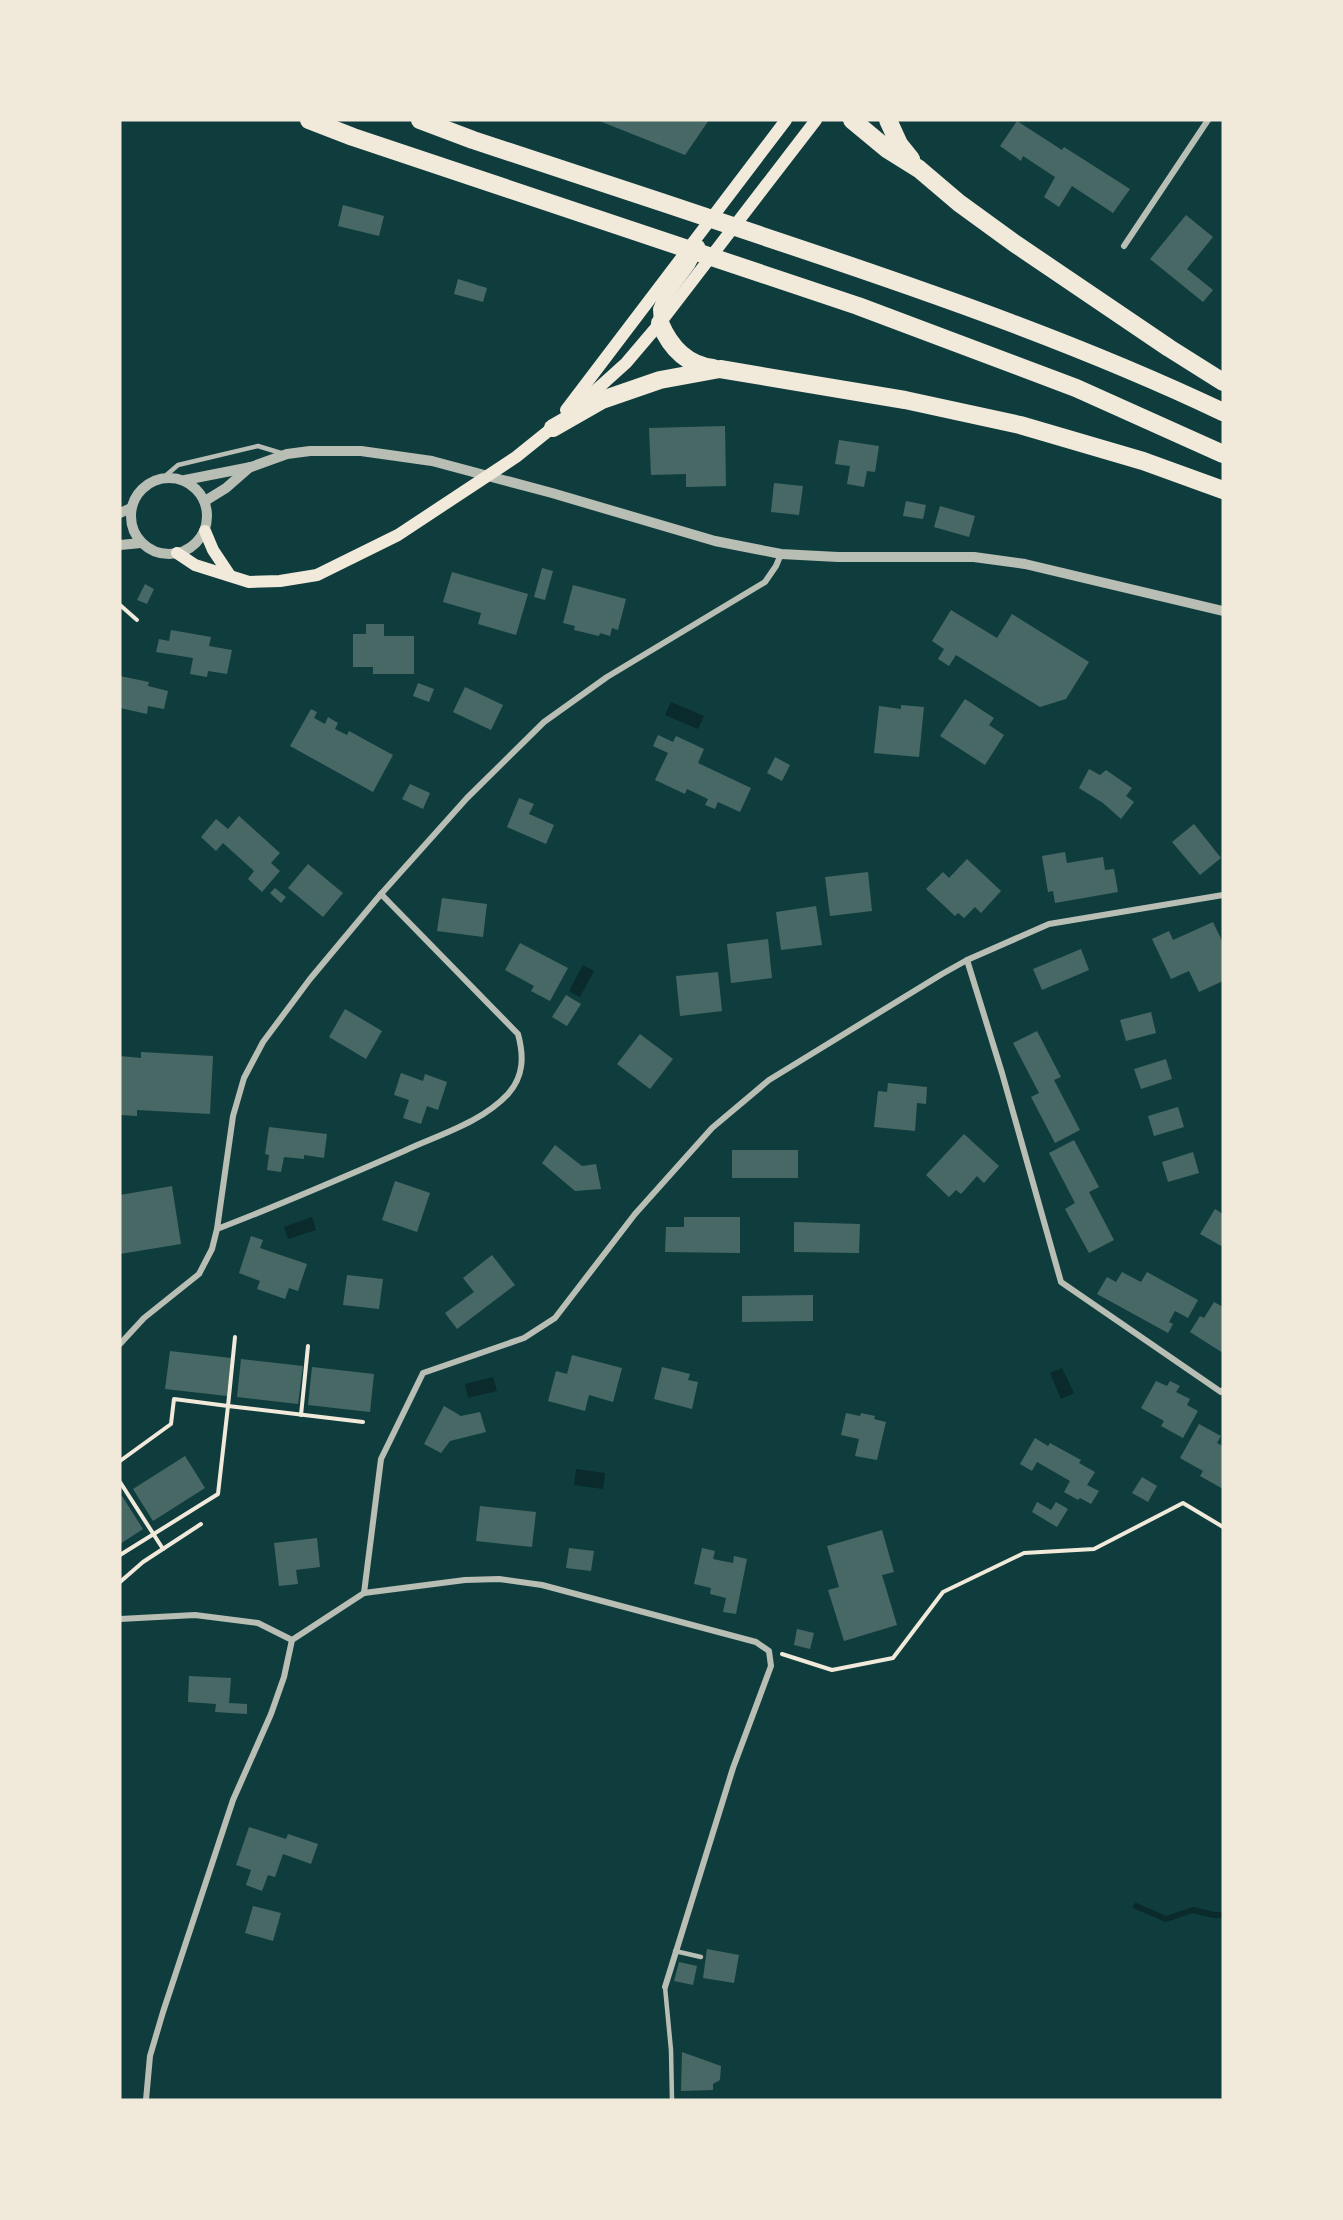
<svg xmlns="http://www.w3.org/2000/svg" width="1343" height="2220" viewBox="0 0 1343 2220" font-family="Bitter,serif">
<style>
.water{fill:#0a2a2b}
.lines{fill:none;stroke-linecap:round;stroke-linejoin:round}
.stream{stroke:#0a2a2b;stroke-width:6}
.building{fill:#486865}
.path{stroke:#f1e9da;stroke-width:4}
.service{stroke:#b8beb3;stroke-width:4.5}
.minor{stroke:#b8beb3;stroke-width:6}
.tertiary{stroke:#b8beb3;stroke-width:10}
.secondary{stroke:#f1e9da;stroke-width:12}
.motorway{stroke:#f1e9da;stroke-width:18}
</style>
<rect width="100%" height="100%" fill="#0f3d3e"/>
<!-- water -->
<g class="water">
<polygon points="671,702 704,716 698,729 665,715"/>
<polygon points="583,965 594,971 580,997 569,991"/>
<polygon points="312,1217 316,1230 288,1239 284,1227"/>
<polygon points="1062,1368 1074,1393 1061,1399 1050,1373"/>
<polygon points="493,1377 497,1391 468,1398 465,1384"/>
<polygon points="576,1469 605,1473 603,1489 574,1485"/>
</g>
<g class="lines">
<!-- stream -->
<polyline class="stream" points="1136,1906 1166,1919 1193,1910 1214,1915 1223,1915"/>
</g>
<!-- building -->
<g class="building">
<polygon points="597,120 709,120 685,155"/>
<polygon points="1017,121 1062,150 1064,147 1130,189 1113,213 1072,186 1059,207 1044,197 1055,177 1023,156 1021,161 1000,146"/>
<polygon points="343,205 384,216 379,236 338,226"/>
<polygon points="1186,215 1213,237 1187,269 1213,290 1203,302 1150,259"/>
<polygon points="458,279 487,288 483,302 454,294"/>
<polygon points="725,426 726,486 686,487 686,474 651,475 649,428"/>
<polygon points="839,440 879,446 875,472 867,471 864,487 847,484 850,466 835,464"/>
<polygon points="774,483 803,486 799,515 771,512"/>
<polygon points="906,501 926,505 923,519 903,516"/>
<polygon points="940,506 975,516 969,537 934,527"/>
<polygon points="542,568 553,571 545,600 534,597"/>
<polygon points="452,572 528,594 516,635 478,624 481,613 443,602"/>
<polygon points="145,584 154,589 147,604 137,600"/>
<polygon points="573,585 626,599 618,630 612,628 610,636 600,633 599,636 574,630 575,626 563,623"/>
<polygon points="951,610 997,638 1012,614 1089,662 1066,699 1040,707 956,655 949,666 938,659 944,649 932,641"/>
<polygon points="366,624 384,624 384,636 414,636 414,674 373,674 373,667 353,667 353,634 366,634"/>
<polygon points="171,630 211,637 209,646 232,650 227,674 208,671 207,677 190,674 193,658 156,652 159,639 169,641"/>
<polygon points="120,676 149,682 148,686 168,691 164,709 148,706 147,714 120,708"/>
<polygon points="418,683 434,689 429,702 413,696"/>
<polygon points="465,687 503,705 491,730 453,712"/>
<polygon points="965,699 994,718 989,725 1004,735 985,765 940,736"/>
<polygon points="901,705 924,707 919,757 874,753 879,706 901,709"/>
<polygon points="311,709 317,712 314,718 325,724 328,717 338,723 335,729 347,735 349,731 393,755 373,792 290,746"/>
<polygon points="658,735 673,742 676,736 704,749 698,763 751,788 740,812 718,802 715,809 705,805 708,799 687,789 685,794 655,780 668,753 653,746"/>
<polygon points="775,757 790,765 782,781 767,773"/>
<polygon points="1089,769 1100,775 1106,770 1132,788 1126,796 1134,802 1121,819 1103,803 1079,788"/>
<polygon points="410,784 430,793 423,809 402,799"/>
<polygon points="519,798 534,804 529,814 554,825 546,844 507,827"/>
<polygon points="239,816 280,853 271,863 280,871 262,892 248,879 254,871 223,843 216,851 201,837 216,819 228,829"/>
<polygon points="1194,824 1221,858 1200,875 1172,842"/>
<polygon points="1065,852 1067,863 1103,857 1105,870 1114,869 1118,892 1055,903 1053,891 1048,892 1042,856"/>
<polygon points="967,859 1001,891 981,913 975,907 964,918 958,913 955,916 926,889 943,872 949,878"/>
<polygon points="308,864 343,893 323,917 288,888"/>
<polygon points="868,872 872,911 830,916 825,877"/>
<polygon points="275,888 286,897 281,903 270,893"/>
<polygon points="442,898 487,904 483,937 437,931"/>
<polygon points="816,906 822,945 781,950 776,912"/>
<polygon points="1213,922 1223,943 1223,981 1199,992 1189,971 1171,979 1152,939 1169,931 1173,940"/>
<polygon points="768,939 772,978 731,983 727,944"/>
<polygon points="520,943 568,968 550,1001 531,991 534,986 505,970"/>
<polygon points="1081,949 1089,970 1042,990 1033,969"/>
<polygon points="718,972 722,1011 680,1016 676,976"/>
<polygon points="566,995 581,1004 567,1026 552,1017"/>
<polygon points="345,1009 382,1031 366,1059 329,1037"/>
<polygon points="1151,1012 1156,1033 1126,1041 1120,1020"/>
<polygon points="1037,1031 1061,1077 1054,1080 1080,1130 1055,1143 1031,1097 1039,1093 1013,1043"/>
<polygon points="640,1034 673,1059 650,1089 617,1064"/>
<polygon points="141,1052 213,1056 210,1114 137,1110 137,1116 120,1115 120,1056 141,1058"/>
<polygon points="1166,1059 1172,1079 1141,1089 1134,1069"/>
<polygon points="401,1073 423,1081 425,1074 447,1082 438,1110 427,1106 421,1124 403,1118 409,1100 394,1095"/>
<polygon points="888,1083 927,1087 926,1104 917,1103 915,1131 874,1127 878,1091 887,1092"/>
<polygon points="1178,1107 1184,1127 1154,1136 1148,1116"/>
<polygon points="269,1127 327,1134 324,1158 304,1155 304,1159 284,1157 281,1172 267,1170 269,1155 265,1154"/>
<polygon points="964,1134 999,1166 984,1183 977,1176 961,1194 956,1190 949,1197 926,1175"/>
<polygon points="1074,1140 1099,1187 1089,1192 1114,1240 1089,1253 1065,1209 1075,1203 1049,1153"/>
<polygon points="555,1145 582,1166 596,1164 601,1189 575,1191 542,1163"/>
<rect x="732" y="1150" width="66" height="28"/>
<polygon points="1193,1152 1199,1173 1168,1182 1162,1162"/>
<polygon points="395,1181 430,1193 417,1232 382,1220"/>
<polygon points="172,1186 181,1244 120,1254 120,1195"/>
<polygon points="1215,1209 1223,1214 1223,1247 1200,1234"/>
<polygon points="684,1217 740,1217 740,1253 665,1252 666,1227 684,1227"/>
<polygon points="794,1222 860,1224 859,1253 794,1252"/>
<polygon points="251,1236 263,1240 260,1248 307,1264 298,1291 289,1288 285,1299 257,1289 260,1281 239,1273"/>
<polygon points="492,1255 515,1285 457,1329 445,1313 474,1292 463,1278"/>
<polygon points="1122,1272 1141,1282 1147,1272 1198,1300 1188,1318 1175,1311 1169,1322 1173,1324 1168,1333 1097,1294 1107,1277 1116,1282"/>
<polygon points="347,1275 383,1279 379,1309 343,1305"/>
<polygon points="813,1295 813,1321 742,1322 742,1296"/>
<polygon points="1214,1302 1223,1307 1223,1353 1190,1332 1200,1316 1204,1318"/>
<polygon points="170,1351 231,1358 227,1396 165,1389"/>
<polygon points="572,1355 622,1368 613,1402 589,1395 585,1411 548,1401 556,1371 567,1374"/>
<polygon points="241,1359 303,1366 298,1404 237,1397"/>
<polygon points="312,1367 374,1374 370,1412 308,1405"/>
<polygon points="662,1367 690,1374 688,1380 698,1382 692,1409 654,1399"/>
<polygon points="1156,1381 1167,1386 1170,1381 1180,1386 1176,1392 1190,1399 1187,1405 1198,1411 1183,1438 1161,1426 1164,1421 1141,1408"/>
<polygon points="444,1406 461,1416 480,1412 486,1432 450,1441 441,1453 424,1444"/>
<polygon points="846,1413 860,1416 861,1413 875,1416 874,1419 886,1422 877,1460 855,1456 859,1439 841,1435"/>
<polygon points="1199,1424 1221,1436 1217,1443 1223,1446 1223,1489 1200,1476 1203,1471 1180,1458"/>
<polygon points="1035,1438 1048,1446 1050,1443 1081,1460 1079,1463 1095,1472 1087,1485 1099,1491 1091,1504 1080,1498 1078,1500 1064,1492 1070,1481 1037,1462 1032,1471 1020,1464"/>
<polygon points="185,1456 205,1488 153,1521 133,1489"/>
<polygon points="1142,1477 1157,1486 1148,1502 1132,1493"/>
<polygon points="122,1496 143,1529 120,1544 120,1497"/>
<polygon points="1037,1502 1051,1510 1056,1502 1068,1509 1057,1527 1032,1512"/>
<polygon points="480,1506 536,1512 532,1547 476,1541"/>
<polygon points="882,1530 894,1572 882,1575 897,1625 844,1641 828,1590 839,1587 827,1546"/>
<polygon points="317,1538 320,1567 296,1570 298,1584 279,1586 274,1543"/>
<polygon points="569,1548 594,1551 591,1571 566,1568"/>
<polygon points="702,1548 715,1551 713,1559 733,1563 734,1556 747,1559 736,1614 723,1612 726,1598 710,1594 711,1588 694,1584"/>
<polygon points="797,1629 814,1633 810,1649 794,1645"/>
<polygon points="189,1676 231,1678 229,1703 247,1704 247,1714 215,1712 216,1704 188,1702"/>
<polygon points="249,1827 286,1839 288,1834 318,1844 311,1864 283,1854 275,1877 268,1875 262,1891 246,1885 251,1870 236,1865"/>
<polygon points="253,1906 281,1913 273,1941 245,1933"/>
<polygon points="707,1949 739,1955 734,1983 703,1978"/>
<polygon points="679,1962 697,1966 693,1985 674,1981"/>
<polygon points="682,2052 721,2066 720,2080 713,2084 713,2090 681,2091"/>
</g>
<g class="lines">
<!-- path -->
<g class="path">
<polyline points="120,605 137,620"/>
<polyline points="301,1415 308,1346"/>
<polyline points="120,1461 171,1424 174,1399 228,1406 235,1337"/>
<polyline points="120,1482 163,1549"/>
<polyline points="120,1555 218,1494 228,1406 363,1422"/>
<polyline points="120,1582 143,1562 201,1524"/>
<polyline points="782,1654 832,1670 893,1658 943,1592 1024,1553 1094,1549 1183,1503 1223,1527"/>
</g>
<!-- service -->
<g class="service">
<polyline points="163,478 178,465 258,446 281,453"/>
<polyline points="675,1951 701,1957"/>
<polyline points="665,1987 671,2050 672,2100"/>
</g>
<!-- minor -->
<g class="minor">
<polyline points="1124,246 1208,120"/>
<polyline points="967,960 1002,1073 1061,1282 1221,1392 1223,1390"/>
<path d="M217,1229C280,1205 342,1178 404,1151C438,1135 481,1123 508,1094C524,1076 524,1056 518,1034L381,894"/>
<polyline points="120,1344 144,1318 199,1274 212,1249 217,1229 233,1116 244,1078 263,1042 310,979 381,894 467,798 544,722 607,677 765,582 776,566 781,554"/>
<polyline points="364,1593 381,1459 423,1373 524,1338 555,1318 635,1214 712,1128 769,1080 942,974 967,960 1049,924 1223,895"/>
<polyline points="120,1619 195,1615 258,1623 292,1640 364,1593 465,1580 499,1579 542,1585 756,1642 769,1651 771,1666 733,1768 665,1987"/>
<polyline points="146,2100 150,2056 163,2012 233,1800 271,1714 284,1677 292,1640"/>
</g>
<!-- tertiary -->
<g class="tertiary">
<circle cx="169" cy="516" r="38"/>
<polyline points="185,480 251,467 287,454 310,451 361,451 432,461 552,493 715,541 781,554 838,557 974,557 1025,564 1223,611"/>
<polyline points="205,501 226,488 250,467"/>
<polyline points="120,513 131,508"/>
<polyline points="120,545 141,543"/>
</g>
<!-- secondary -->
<g class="secondary">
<polyline points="660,323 659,309 662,302 689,265 699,246"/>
<polyline points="575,409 626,363 660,323 816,120"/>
<polyline points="566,410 786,120"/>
<polyline points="205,531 213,550 229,574"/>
<polyline points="177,553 195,565 249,582 280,581 317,575 398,535 516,457 557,424"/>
</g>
<!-- motorway -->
<g class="motorway">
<polyline points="309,120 353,137 858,306 1076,388 1223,454"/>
<path d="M420,120L473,140C579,175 686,210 792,246C938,295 1084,346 1223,412"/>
<polyline points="852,120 887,149 919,169 959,203 1014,243 1169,348 1223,382"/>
<polyline points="888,120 899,144 911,159"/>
<path d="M660,323C670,347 687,365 713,368"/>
<polyline points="553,428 602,400 660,380 720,369 905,400 1020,425 1143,461 1223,490"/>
</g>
</g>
<!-- border -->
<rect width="1343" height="2220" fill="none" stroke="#f1e9da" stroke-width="243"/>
</svg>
